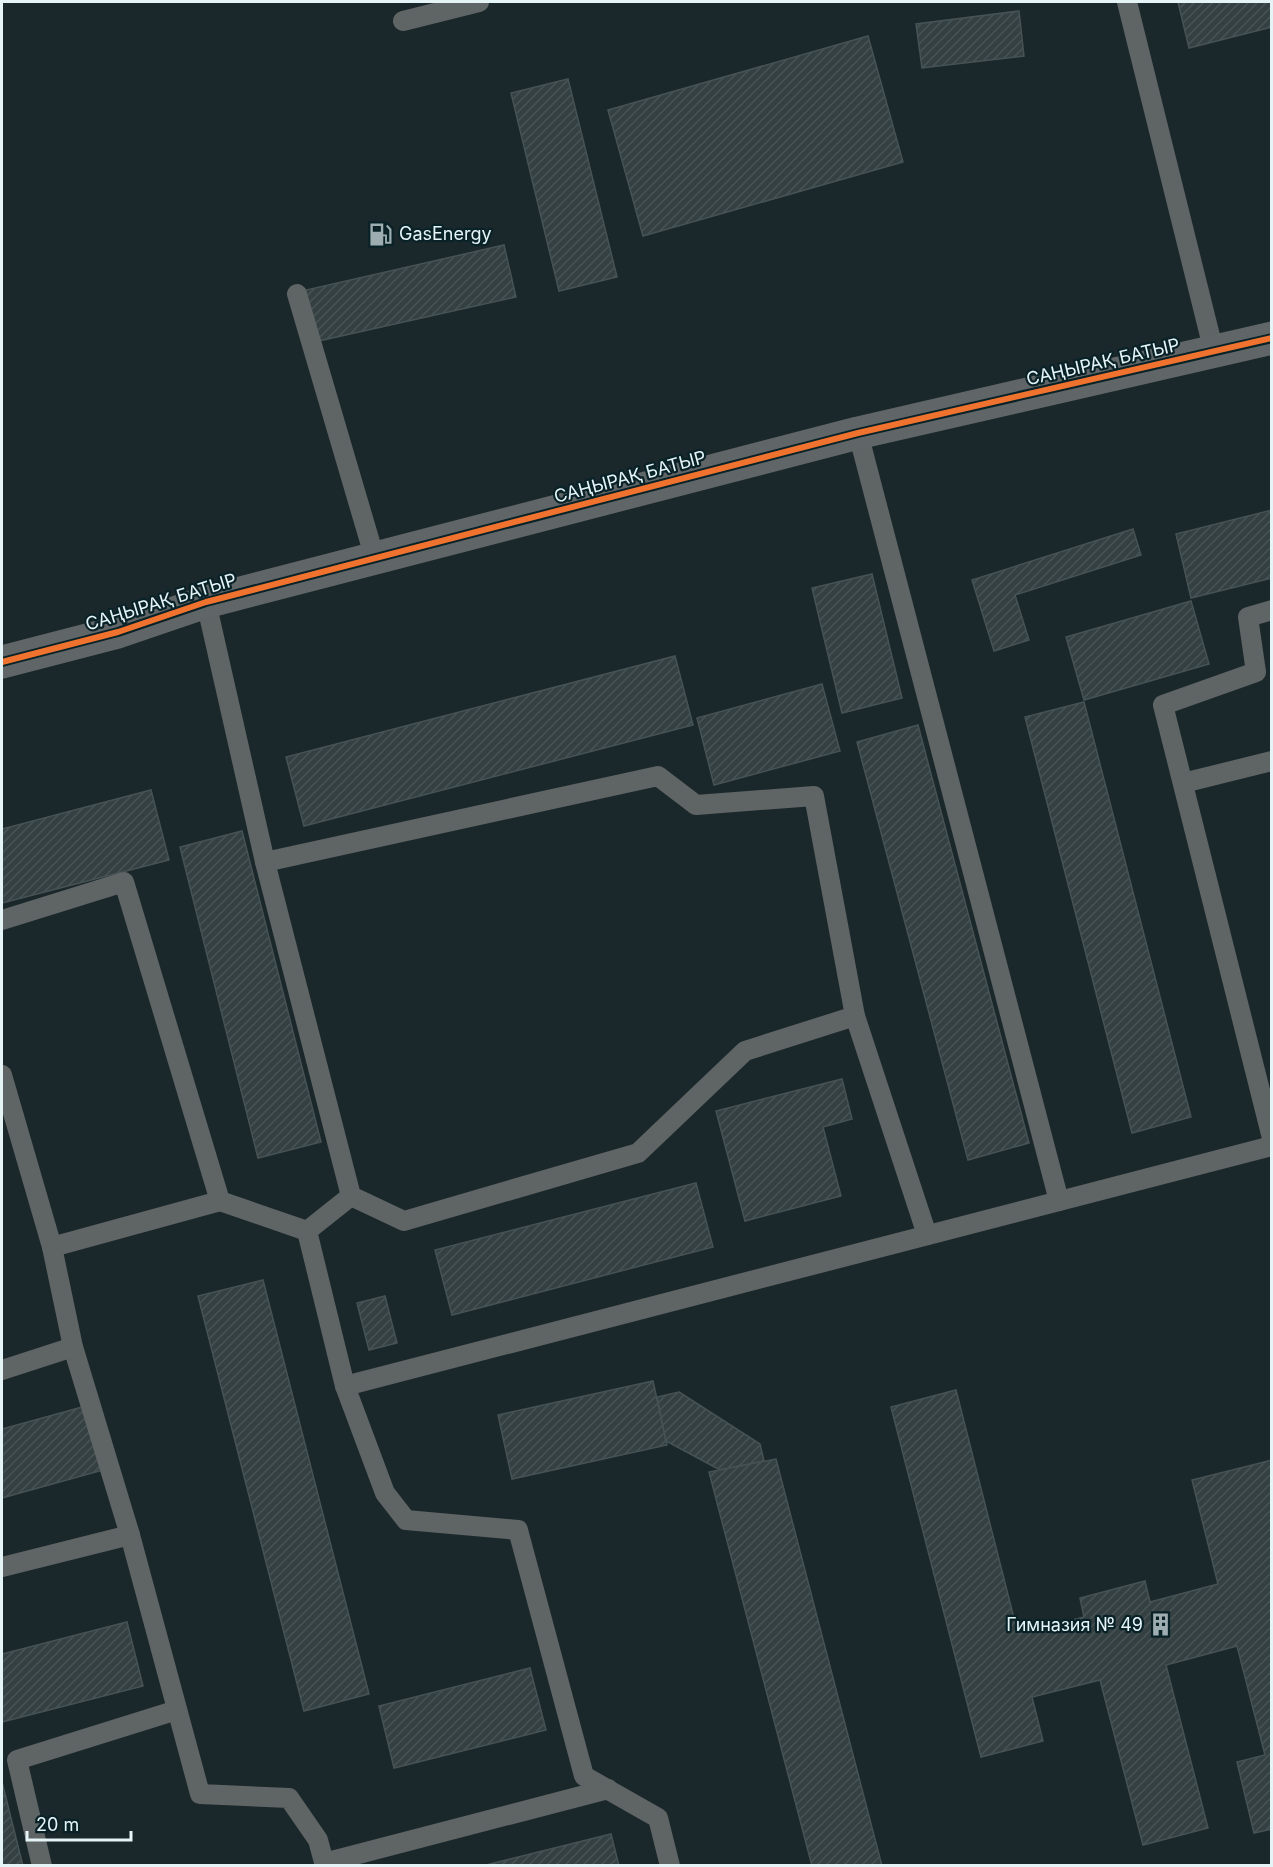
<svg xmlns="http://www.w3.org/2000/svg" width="1273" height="1867" viewBox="0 0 1273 1867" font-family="Inter,sans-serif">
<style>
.building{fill:url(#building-hatch);stroke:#475255;stroke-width:1.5}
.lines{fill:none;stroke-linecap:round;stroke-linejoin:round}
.lane{stroke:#5f6465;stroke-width:20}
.secondary{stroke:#606667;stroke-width:33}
.cycleway-casing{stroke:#092228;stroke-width:10}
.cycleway{stroke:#ef722f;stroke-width:6}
.labels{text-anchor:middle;stroke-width:4.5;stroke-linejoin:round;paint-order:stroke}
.poi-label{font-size:18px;fill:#e5f4f7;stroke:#092228;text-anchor:start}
.street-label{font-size:18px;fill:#e5f4f7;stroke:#092228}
</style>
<defs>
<pattern id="building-hatch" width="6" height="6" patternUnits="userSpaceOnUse" patternTransform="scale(1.5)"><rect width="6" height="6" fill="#344042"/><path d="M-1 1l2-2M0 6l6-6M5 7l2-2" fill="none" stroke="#485355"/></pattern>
</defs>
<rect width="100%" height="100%" fill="#1b282b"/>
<!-- building -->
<g class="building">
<polygon points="1178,2 1272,2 1272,27 1189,48"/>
<polygon points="1019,11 1024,56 922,68 916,24"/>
<polygon points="868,36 903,162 643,236 608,110"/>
<polygon points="568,79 617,277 559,291 511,93"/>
<polygon points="504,245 516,297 314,342 302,291"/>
<polygon points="1272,510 1272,578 1191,598 1176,534"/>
<polygon points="1133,529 1141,555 1015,595 1029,640 994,651 972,580"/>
<polygon points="872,574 902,698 842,713 812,588"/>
<polygon points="1191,601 1209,664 1084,700 1066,637"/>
<polygon points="675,656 693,725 304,826 286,757"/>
<polygon points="822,684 840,751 714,785 697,718"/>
<polygon points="1084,702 1191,1117 1132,1133 1025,717"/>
<polygon points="918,725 1029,1143 968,1160 857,742"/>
<polygon points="151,790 169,860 2,903 2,829"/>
<polygon points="242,831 321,1142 258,1158 180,847"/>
<polygon points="842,1079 852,1119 823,1127 841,1196 745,1221 716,1111"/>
<polygon points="696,1183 713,1247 452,1315 435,1250"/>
<polygon points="263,1280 369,1694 304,1711 198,1296"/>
<polygon points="385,1296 397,1343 369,1350 357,1303"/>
<polygon points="653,1381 667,1445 512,1479 498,1415"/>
<polygon points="956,1390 1018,1634 1084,1617 1080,1598 1145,1581 1150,1602 1218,1584 1192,1480 1272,1460 1272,1829 1254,1833 1237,1762 1265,1755 1237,1646 1166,1665 1208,1828 1143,1845 1100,1680 1032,1697 1043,1741 981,1757 891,1407"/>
<polygon points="679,1392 760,1444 764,1461 720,1470 666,1441 657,1397"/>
<polygon points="86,1406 103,1470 2,1498 2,1429"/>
<polygon points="776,1459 882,1866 812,1866 709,1472"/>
<polygon points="127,1622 143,1686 2,1722 2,1654"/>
<polygon points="530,1668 546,1730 394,1768 379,1706"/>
<polygon points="2,1782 23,1866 2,1866"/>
<polygon points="611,1834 619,1866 482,1866"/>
</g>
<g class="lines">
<!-- lane -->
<g class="lane">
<polyline points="1127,2 1214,352"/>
<polyline points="403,21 479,2"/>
<polyline points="297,294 375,559"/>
<polyline points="858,433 1059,1201"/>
<polyline points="206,602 265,862 351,1196 404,1221 638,1153 745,1051 855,1016"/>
<polyline points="1272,610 1248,617 1256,672 1163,705 1272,1138"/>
<polyline points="1183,783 1272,761"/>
<polyline points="265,862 658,776 696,805 814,796 855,1016 927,1235"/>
<polyline points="2,920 124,882 220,1201 307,1231 345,1386 385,1493 406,1520 518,1530 584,1776 658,1818 670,1866"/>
<polyline points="2,1075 52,1247 73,1347 130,1535 200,1794 289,1798 318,1840 325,1866"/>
<polyline points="307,1231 351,1196"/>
<polyline points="52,1247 220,1201"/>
<polyline points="2,1370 73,1347"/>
<polyline points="345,1386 1272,1146"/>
<polyline points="2,1567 130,1535"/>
<polyline points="324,1863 608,1789"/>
<polyline points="42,1866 17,1760 177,1710"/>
</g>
<!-- secondary -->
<polyline class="secondary" points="2,662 118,632 206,602 858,433 1272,338"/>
<defs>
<polyline id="cycleway" points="2,662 118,632 206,602 858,433 1272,338"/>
</defs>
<!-- cycleway casing -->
<use href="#cycleway" class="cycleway-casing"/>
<!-- cycleway -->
<use href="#cycleway" class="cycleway"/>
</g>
<!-- icons -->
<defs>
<symbol id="fuel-bare" viewBox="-9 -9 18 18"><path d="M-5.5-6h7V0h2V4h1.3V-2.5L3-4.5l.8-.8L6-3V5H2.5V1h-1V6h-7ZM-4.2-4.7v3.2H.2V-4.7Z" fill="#9eadb0" stroke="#092228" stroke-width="2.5" paint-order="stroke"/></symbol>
<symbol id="building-bare" viewBox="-9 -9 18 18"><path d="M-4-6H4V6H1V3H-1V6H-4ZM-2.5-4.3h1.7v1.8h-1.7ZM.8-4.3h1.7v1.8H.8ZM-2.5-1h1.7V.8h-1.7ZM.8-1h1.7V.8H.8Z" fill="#9eadb0" stroke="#092228" stroke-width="2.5" paint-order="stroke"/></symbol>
</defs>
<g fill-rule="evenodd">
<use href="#fuel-bare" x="364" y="218" width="33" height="33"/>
<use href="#building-bare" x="1144" y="1608" width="33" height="33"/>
</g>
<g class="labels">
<!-- poi labels -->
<g class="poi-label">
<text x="399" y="240">GasEnergy</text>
<text x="1143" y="1631" text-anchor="end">Гимназия № 49</text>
</g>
<!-- street labels -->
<g class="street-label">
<text transform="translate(1103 362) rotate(-13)" y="6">САҢЫРАҚ БАТЫР</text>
<text transform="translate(630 477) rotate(-15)" y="6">САҢЫРАҚ БАТЫР</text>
<text transform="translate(161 602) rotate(-17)" y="6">САҢЫРАҚ БАТЫР</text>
</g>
</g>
<!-- border -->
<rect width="1273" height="1867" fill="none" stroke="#e5f4f7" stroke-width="6"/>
<!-- scale -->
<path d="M27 1831v9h104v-9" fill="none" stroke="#e5f4f7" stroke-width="3"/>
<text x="36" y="1831" font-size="18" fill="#e5f4f7" stroke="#092228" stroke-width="4.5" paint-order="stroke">20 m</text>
</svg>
